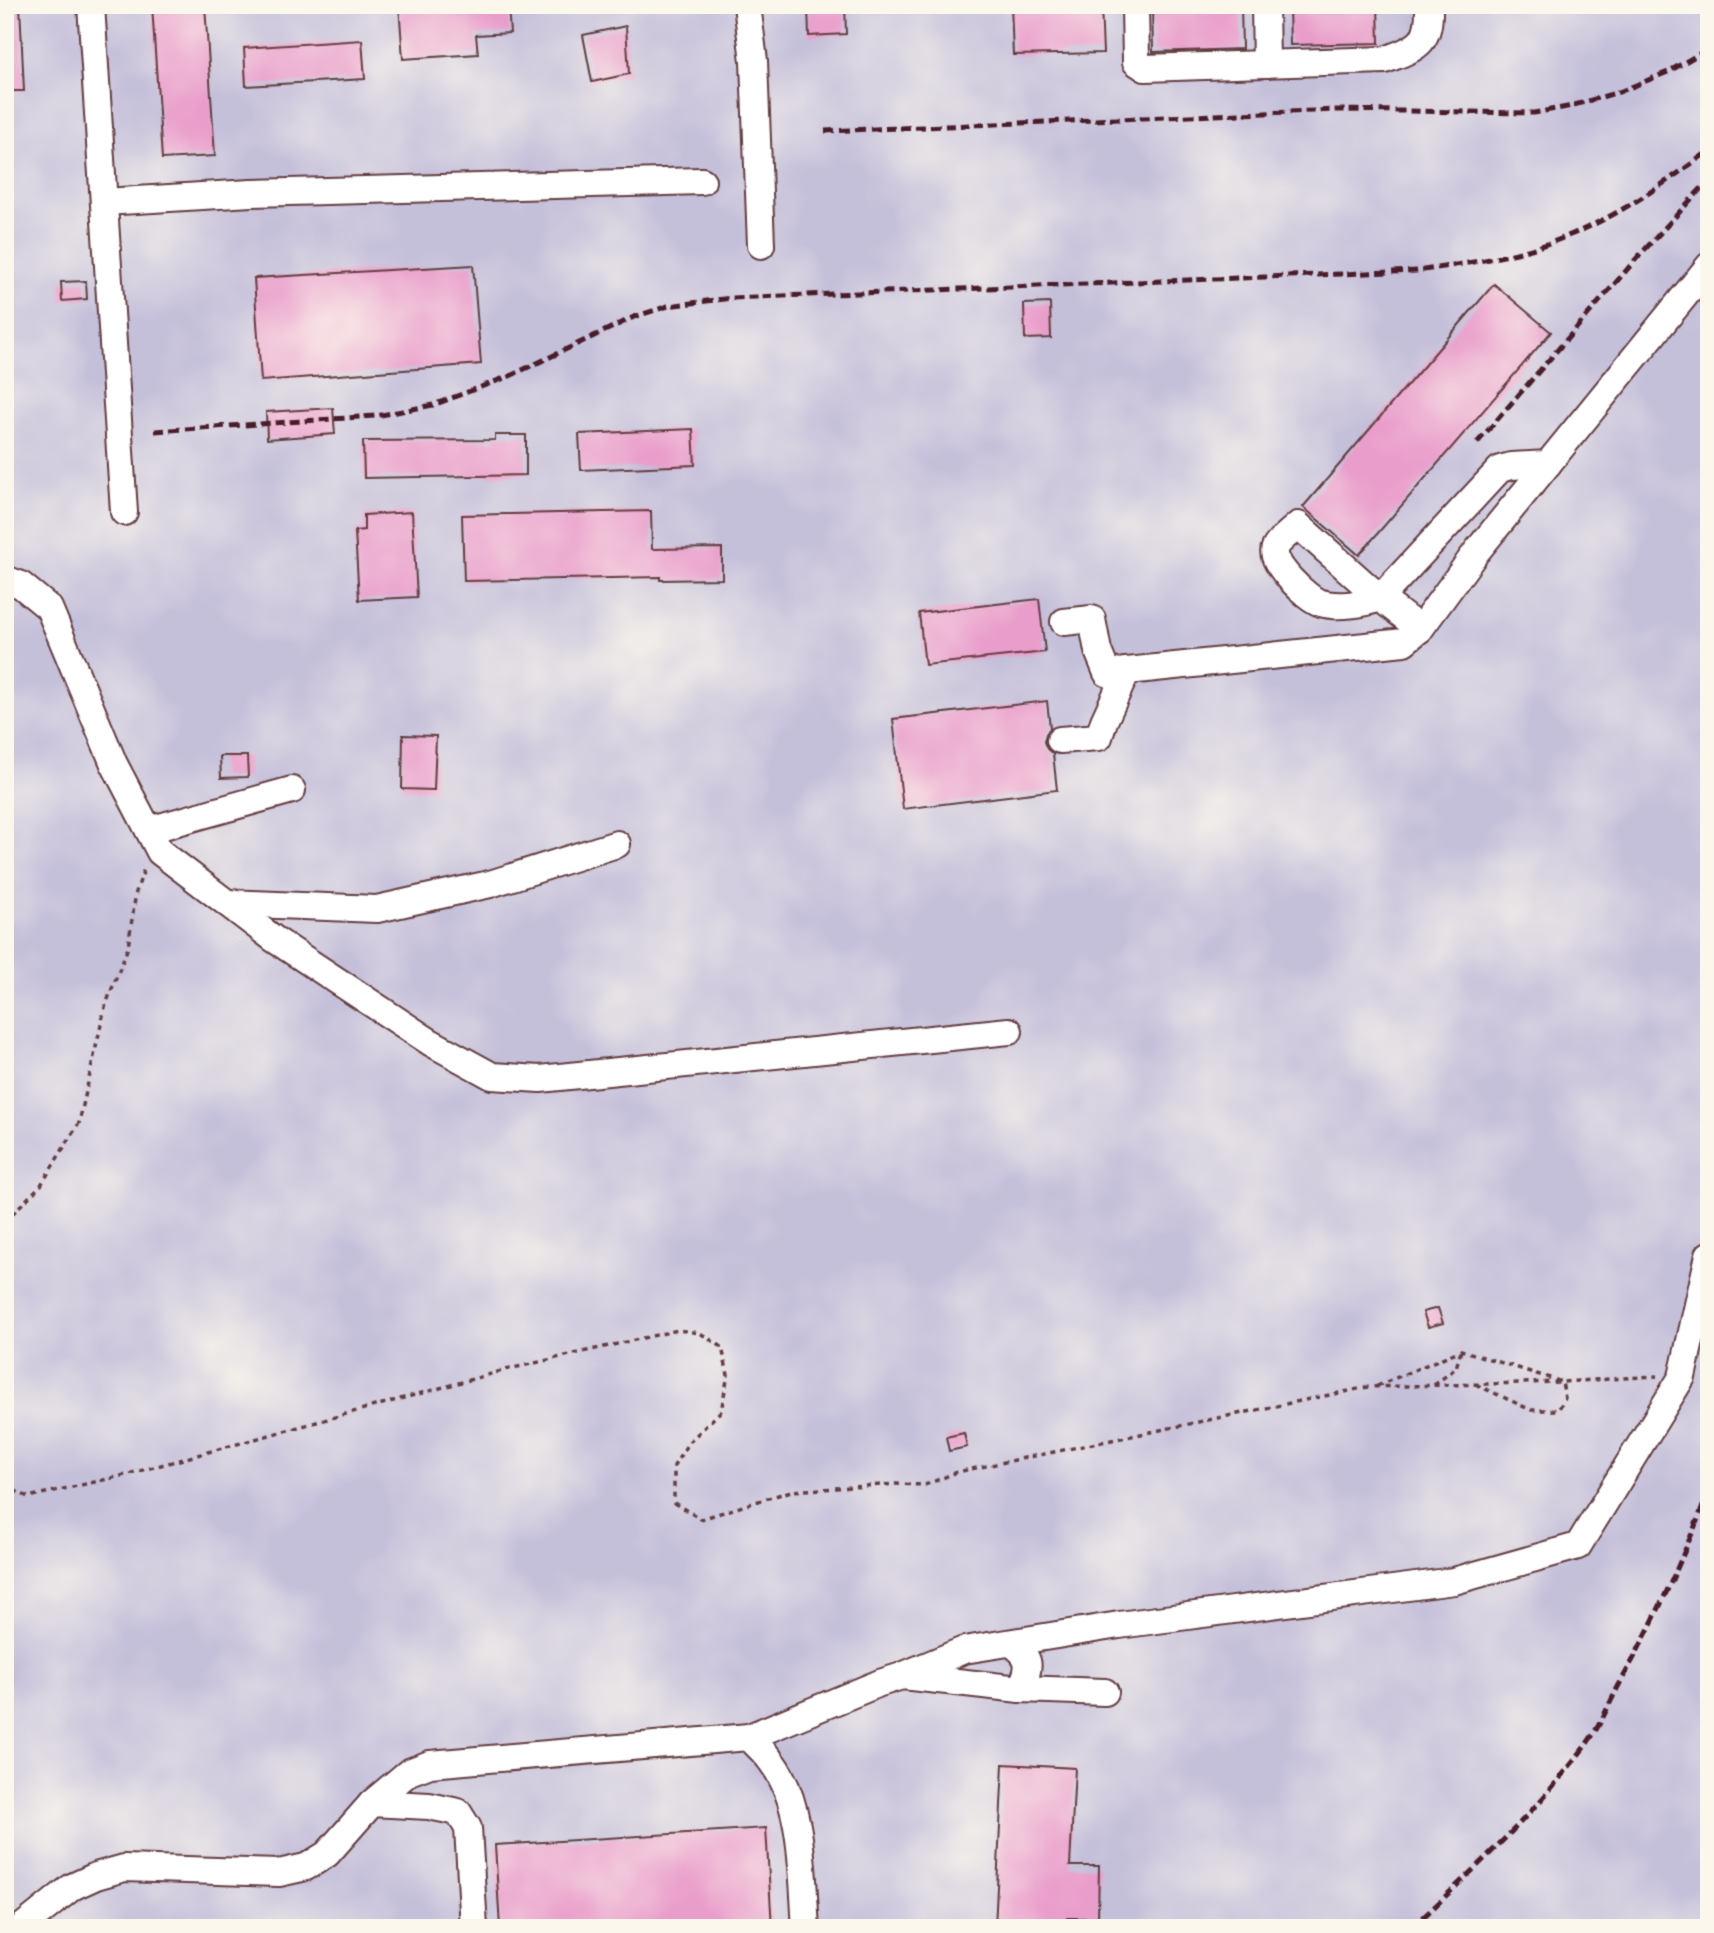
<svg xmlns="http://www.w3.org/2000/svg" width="1714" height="1933" viewBox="0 0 1714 1933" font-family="Itim,sans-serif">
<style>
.industrial{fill:#c5c0da}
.building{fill:#e99dcb}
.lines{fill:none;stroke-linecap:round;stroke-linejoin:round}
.minor-casing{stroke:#623c41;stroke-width:30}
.path{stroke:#623c41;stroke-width:3.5;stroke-dasharray:5 5;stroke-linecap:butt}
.minor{stroke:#fff;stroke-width:26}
.rail{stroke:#4a1f2b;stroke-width:5;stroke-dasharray:10 5;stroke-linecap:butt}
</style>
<rect width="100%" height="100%" fill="#fbf7ec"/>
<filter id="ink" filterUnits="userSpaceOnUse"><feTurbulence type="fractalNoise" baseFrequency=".0143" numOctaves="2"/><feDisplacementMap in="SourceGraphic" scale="14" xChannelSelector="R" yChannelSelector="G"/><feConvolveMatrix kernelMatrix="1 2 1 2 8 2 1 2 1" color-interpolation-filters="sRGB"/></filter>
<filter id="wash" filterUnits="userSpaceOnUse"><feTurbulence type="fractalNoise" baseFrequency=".00686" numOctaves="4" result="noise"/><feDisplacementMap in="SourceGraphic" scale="28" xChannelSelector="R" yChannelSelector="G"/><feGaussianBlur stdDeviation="1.57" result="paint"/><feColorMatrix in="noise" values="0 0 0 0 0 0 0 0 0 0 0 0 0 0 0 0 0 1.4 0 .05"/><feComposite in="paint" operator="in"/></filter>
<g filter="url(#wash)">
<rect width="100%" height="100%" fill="#e9dfbb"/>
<!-- industrial -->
<rect class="industrial" x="5" y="5" width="1704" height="1923"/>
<g id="blocks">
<!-- building -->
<g class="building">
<polygon points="5,5 20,5 24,91 5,91"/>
<polygon points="152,5 205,5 215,156 162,159"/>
<polygon points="399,5 508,5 510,33 476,35 478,54 403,59"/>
<polygon points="808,5 845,5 846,34 809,36"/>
<polygon points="1011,5 1101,5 1103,53 1013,55"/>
<polygon points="1152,5 1241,5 1242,49 1153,52"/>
<polygon points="1289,5 1378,5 1379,43 1290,45"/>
<polygon points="626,26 629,74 592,82 583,35"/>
<polygon points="362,40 365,79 246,86 244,48"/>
<polygon points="473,265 481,364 261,381 254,278"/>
<polygon points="86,281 87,299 62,301 61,282"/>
<polygon points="1494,284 1551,332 1359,555 1303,507"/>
<polygon points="1050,303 1051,338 1025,339 1024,304"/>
<polygon points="333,408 335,434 267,439 266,412"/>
<polygon points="693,429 695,465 581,470 579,434"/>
<polygon points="495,435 526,435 526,475 364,478 363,441 495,440"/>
<polygon points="651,511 652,549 722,548 722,579 660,580 660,577 464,581 462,515"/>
<polygon points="412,512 417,597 359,600 355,531 364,530 364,515"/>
<polygon points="1039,599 1045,652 925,665 919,613"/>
<polygon points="1047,701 1050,728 1046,734 1044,742 1047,749 1053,754 1057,790 903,809 893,719"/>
<polygon points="403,735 436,736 434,790 402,789"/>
<polygon points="220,756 247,756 248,777 221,778"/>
<polygon points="1438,1308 1443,1323 1428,1327 1423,1312"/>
<polygon points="964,1433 967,1447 949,1451 946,1437"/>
<polygon points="1003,1764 1075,1768 1070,1866 1099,1866 1098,1918 1067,1918 1067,1928 995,1928"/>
<polygon points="766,1828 772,1928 500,1928 495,1845"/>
</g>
</g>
</g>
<g filter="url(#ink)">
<use href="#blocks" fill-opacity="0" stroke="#623c41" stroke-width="2"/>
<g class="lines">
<defs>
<g id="minor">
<polyline points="91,5 124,512"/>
<polyline points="747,5 754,61 761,245"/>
<path d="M1135,5L1136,62L1145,68L1385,60C1418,47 1430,45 1429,5"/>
<polyline points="1265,5 1266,64"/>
<polyline points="104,202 251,193 702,181"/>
<polyline points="5,579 21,585 49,608 114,764 160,852 274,939 430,1042 492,1076 540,1079 1009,1031"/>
<polyline points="1064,622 1092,619 1098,651 1107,673 1127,671"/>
<path d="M1420,629L1380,598L1298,525C1292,531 1279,540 1275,548C1268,561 1308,600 1321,603C1338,608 1363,604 1380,598L1500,469L1511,466L1548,464"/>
<polyline points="1060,740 1099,737 1104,721 1127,671 1404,642 1420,629 1477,551 1709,266"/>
<polyline points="149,830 292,790"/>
<polyline points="227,903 377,909 490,884 617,844"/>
<path d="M1011,1643C1032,1657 1031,1668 1020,1689"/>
<polyline points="904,1675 964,1650 1119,1625 1454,1581 1578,1546 1682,1377 1709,1255"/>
<path d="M749,1737C756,1745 765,1752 771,1761C804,1803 802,1876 806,1928"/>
<polyline points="372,1803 429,1806 458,1812 468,1828 474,1928"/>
<polyline points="21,1928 72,1887 96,1876 124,1868 279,1873 306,1867 327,1854 372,1803 409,1772 430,1764 749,1737 880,1683 902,1676 1020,1689 1105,1692"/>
</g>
</defs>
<!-- minor casing -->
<use href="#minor" class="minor-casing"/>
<!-- path -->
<g class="path">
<polyline points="5,1221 41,1185 79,1123 105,1007 128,947 136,892 145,866"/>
<polyline points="1434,1385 1456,1368 1461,1350"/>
<polyline points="1377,1386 1461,1350 1562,1382 1565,1398 1558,1410 1531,1410 1477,1385"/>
<polyline points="5,1486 28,1497 121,1476 509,1369 678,1330 700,1333 722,1347 728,1375 721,1411 688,1443 674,1466 674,1503 701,1519 791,1491 896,1484 925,1485 957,1472 1368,1387 1562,1382 1657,1376"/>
</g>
<!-- minor -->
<use href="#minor" class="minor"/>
<!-- rail -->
<g class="rail">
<polyline points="825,131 1337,110 1534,113 1567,107 1619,92 1668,72 1709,48"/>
<path d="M155,431L376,416L433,405L510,376L634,317L668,306L731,298L1417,271C1469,263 1522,256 1570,235C1620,215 1665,183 1709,151"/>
<polyline points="1477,443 1637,258 1709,180"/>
<path d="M1412,1928C1474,1869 1538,1811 1588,1742C1601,1724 1609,1704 1619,1685C1654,1623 1683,1558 1709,1491"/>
</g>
</g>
</g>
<!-- margin -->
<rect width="1714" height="1933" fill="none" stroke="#fbf7ec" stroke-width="28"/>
</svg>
